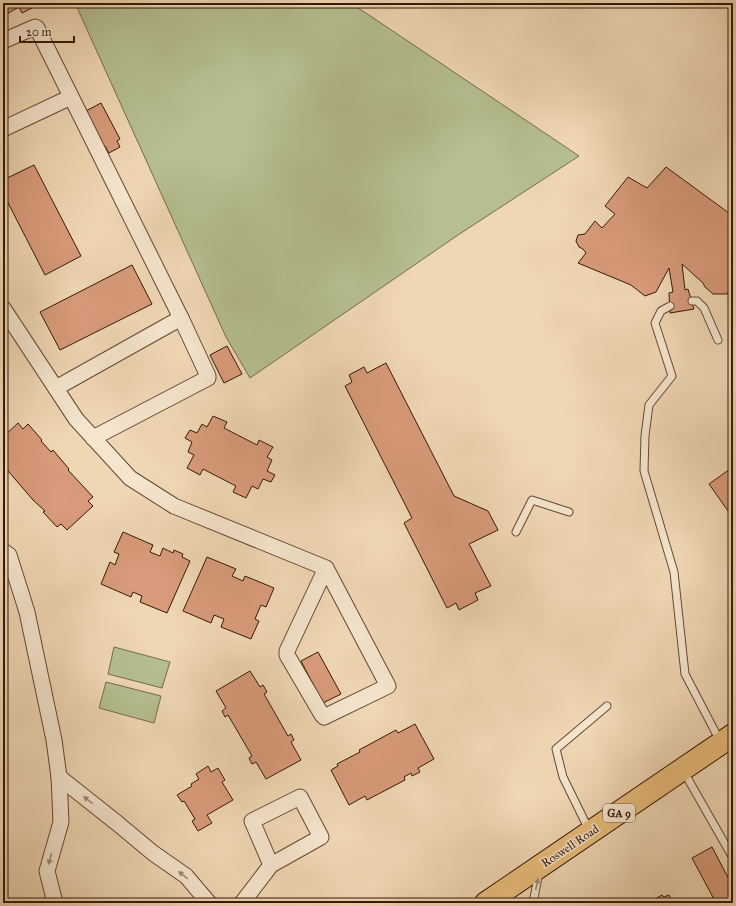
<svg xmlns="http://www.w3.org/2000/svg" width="736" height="906" viewBox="0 0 736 906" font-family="'IM FELL Great Primer',serif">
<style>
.green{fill:#b5bf90;stroke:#756c4c}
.building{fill:#d99b7b;stroke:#351807}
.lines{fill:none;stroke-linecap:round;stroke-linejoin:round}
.service-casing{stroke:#644832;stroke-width:9}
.minor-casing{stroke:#644832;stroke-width:17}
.primary-casing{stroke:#351807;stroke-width:24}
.service{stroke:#f5e5ce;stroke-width:7}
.minor{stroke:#f5e5ce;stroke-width:15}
.primary{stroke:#e8bc7a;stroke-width:22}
.oneway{fill:#9f8974}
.labels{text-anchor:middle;stroke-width:3;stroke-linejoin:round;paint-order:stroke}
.shield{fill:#f5e5ce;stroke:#6f5643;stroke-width:1}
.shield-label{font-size:11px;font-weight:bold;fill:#351807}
.street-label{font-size:12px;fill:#351807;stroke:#f5e5ce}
</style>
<rect width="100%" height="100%" fill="#f0d7b4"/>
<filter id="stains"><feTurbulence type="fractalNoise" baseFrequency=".005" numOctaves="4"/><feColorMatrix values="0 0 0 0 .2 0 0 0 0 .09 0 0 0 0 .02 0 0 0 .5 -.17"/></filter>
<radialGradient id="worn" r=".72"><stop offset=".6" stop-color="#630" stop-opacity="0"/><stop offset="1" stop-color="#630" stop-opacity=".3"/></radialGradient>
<!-- green -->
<g class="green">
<polygon points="75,3 351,3 579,156 458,235 250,378 226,337"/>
<polygon points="114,647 170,662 162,688 108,674"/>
<polygon points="106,682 161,696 154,723 99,708"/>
</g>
<!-- building -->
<g class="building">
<polygon points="3,3 32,3 34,7 22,13 19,7 3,16"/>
<polygon points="101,103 120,139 117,141 120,147 109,153 105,146 102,147 84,112"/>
<polygon points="34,165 81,256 45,275 3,193 3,180"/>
<polygon points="666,167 733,216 733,283 727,294 713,294 705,287 703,283 682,264 685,290 688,289 694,309 670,313 669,293 673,292 669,268 656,292 645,296 631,285 578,263 586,253 583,249 579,247 576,241 578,235 585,234 595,221 602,228 615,214 605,206 628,177 647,188"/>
<polygon points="132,265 152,304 60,350 40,312"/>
<polygon points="227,346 242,374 224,383 210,355"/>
<polygon points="386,363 454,496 488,511 498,530 469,544 491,586 475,593 478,600 459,610 456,603 447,608 404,523 412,518 345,386 352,382 349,375 364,367 367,373"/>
<polygon points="213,416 227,422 224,428 257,445 259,440 273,447 267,457 272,460 267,471 275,475 271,482 263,479 258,489 252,486 246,498 233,492 236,486 203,469 200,475 187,468 194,455 188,452 192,442 185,438 190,430 197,433 202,424 207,427"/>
<polygon points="18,423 23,429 28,424 42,440 41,441 51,452 53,450 69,469 68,470 93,497 88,501 93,506 67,530 61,524 57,527 43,512 45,511 33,500 3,465 3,437"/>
<polygon points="733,467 733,518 709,484"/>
<polygon points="123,532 153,545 150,552 160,556 163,548 173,553 174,550 183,554 182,557 190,561 167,613 140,602 142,596 133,592 131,597 101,584 110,562 115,565 119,554 114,552"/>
<polygon points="207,557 236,569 232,576 243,581 245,576 274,588 266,607 261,605 255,619 259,621 251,639 221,627 224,619 214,615 211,623 183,611"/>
<polygon points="318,652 341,694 323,703 301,661"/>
<polygon points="250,671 260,687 263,685 267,692 264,694 288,736 291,734 294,740 291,742 301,760 266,779 256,762 252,764 249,758 252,756 228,715 225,717 222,711 226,708 216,691"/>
<polygon points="415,724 434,759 418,768 420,772 412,776 411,773 404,777 405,780 367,800 365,796 349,805 331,770 338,766 337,764 360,752 359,750 396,730 398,733"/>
<polygon points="208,766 211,772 218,768 225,780 222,782 233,800 207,815 212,823 198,831 192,821 195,819 184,801 182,802 177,795 192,786 191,784 199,779 196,774"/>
<polygon points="712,847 733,887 733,903 716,903 692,858"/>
<polygon points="662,895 664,897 669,895 673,903 648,903"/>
</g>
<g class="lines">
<defs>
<g id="service">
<polyline points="692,301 697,301 704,308 718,340"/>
<polyline points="670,306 661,311 655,323 672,376 649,405 645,436 644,471 674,572 685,674 720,741"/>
<polyline points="516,532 532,500 569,512"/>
<polyline points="684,772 733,858"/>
<polyline points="589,830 563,777 556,749 607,706"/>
<polyline points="533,903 539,872"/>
</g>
<g id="minor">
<polyline points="3,41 35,27 37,28 181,318 208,376 208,378 93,438"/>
<polyline points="3,129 71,97"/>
<polyline points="3,308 76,419 130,478 174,506 326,568 388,686 386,687 324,717 322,715 287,655 287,651 326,568"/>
<polyline points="56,388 181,318"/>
<polyline points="3,551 9,555 27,612 54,740 59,777 61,822 47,871 55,903"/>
<polyline points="59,777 117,823 153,853 186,876 209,903"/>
<polyline points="242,903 271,865 321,837 300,797 252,821 271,865"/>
</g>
<polyline id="primary" points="486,903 733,735"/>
</defs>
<!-- service casing -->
<use href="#service" class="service-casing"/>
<!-- minor casing -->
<use href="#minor" class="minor-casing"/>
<!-- primary casing -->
<use href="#primary" class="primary-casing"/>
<!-- service -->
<use href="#service" class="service"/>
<!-- minor -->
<use href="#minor" class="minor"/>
<!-- primary -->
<use href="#primary" class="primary"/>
</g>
<!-- one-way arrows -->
<defs><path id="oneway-solid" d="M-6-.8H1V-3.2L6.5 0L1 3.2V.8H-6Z"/></defs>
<g class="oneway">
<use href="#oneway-solid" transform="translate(88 800) rotate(-142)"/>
<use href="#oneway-solid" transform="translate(50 859) rotate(106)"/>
<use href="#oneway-solid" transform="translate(183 875) rotate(-141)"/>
<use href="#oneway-solid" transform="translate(537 884) rotate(-77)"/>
</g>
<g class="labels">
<!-- shield labels -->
<rect class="shield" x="603" y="804" width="32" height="18" rx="3"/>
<g class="shield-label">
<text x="619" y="817">GA 9</text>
</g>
<!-- street labels -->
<g class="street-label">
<text transform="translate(570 846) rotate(-34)" y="4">Roswell Road</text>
</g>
</g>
<!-- margin -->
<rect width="736" height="906" fill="none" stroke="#f0d7b4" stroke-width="16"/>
<rect x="4" y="4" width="728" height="898" fill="none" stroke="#351807" stroke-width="2"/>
<rect x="8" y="8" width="720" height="890" fill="none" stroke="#351807"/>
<!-- scale -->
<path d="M20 36v6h54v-6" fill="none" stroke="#351807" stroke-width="2"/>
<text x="26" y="36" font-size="12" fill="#351807" stroke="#f5e5ce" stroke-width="3" paint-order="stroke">20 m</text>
<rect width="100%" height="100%" filter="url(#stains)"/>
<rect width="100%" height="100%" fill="url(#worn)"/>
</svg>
